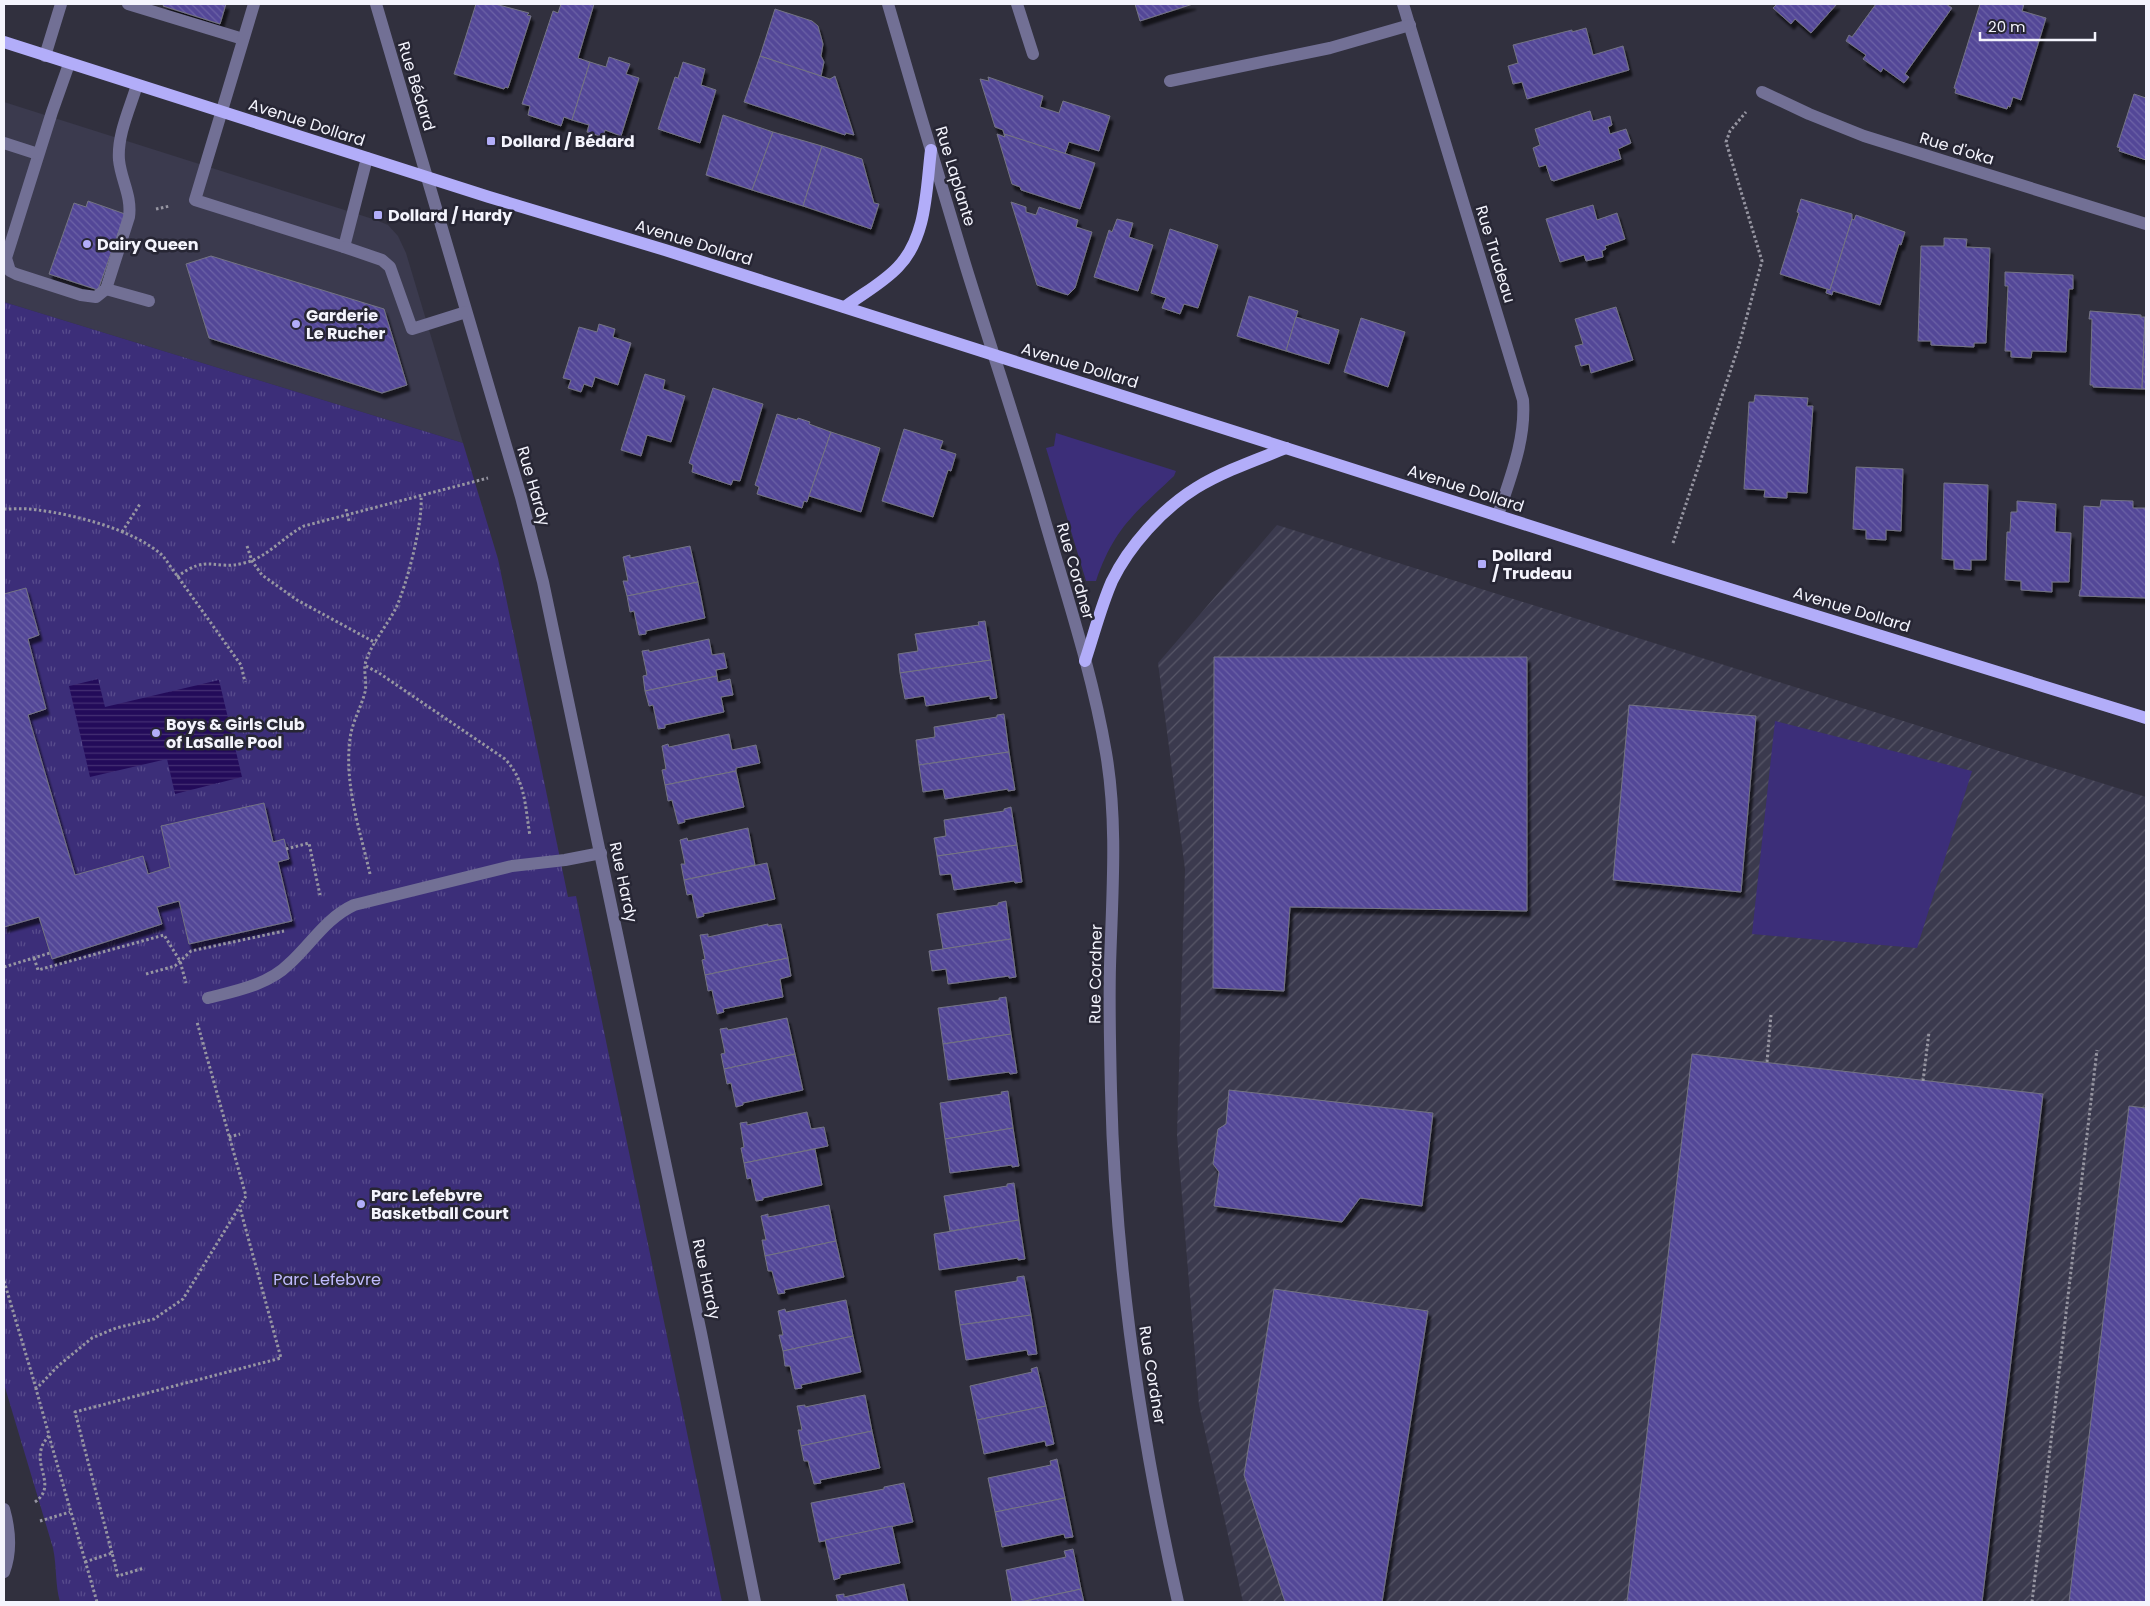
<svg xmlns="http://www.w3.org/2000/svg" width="2150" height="1606" viewBox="0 0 2150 1606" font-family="Poppins,sans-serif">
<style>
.built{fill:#3b3a4e}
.industrial{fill:url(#industrial-furrows)}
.green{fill:#3c2e79}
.park{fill:url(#park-tufts)}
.water{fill:url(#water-rules)}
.building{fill:url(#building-back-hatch);stroke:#747484;filter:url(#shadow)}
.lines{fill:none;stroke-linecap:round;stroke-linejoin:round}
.path{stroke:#9796a2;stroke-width:3;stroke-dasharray:2.5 2.5;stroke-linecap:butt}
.minor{stroke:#727095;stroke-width:12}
.major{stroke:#b2adf9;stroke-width:12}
.poi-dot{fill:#b2adf9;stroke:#272634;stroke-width:2}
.labels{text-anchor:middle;stroke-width:5;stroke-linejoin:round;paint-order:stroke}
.street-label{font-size:16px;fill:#f4f4fd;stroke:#272634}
.poi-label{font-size:16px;font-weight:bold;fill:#f4f4fd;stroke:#272634;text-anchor:start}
.park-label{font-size:16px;fill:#c0bbff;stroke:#272634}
</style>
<defs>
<pattern id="industrial-furrows" width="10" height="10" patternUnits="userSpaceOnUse" patternTransform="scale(1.25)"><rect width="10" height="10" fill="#3b3a4e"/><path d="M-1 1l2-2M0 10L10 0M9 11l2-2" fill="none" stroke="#585768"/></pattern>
<pattern id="park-tufts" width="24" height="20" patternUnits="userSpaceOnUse" patternTransform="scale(1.25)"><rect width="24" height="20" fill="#3c2e79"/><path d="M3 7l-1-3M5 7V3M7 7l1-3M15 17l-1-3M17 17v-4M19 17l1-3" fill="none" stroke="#594d8d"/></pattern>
<pattern id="water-rules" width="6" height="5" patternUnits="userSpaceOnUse" patternTransform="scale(1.25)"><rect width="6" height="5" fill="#230b5a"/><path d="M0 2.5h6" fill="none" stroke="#442f73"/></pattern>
<pattern id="building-back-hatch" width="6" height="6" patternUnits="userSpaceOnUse" patternTransform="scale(1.25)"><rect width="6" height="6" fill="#534797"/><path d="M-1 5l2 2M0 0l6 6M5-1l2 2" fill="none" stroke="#6c62a6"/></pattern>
<filter id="shadow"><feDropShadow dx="3" dy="5.5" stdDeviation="1" flood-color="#0009"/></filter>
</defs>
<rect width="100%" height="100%" fill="#31303e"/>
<!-- built -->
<polygon class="built" points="4,102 376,220 388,225 398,236 406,253 463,443 4,302"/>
<!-- industrial -->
<polygon class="industrial" points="1277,525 2146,797 2146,1602 1243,1602 1199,1405 1177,1135 1185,869 1158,663"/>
<!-- green -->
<g class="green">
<path d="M1056,433L1176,471L1174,476C1135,513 1114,528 1096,581H1086L1046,448L1054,446Z"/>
<polygon points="1775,721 1972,771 1917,948 1752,934"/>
</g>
<!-- park -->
<path class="park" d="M4,302L463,443L498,559L568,897L576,896L722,1602H60C55,1584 57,1567 53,1548L4,1384Z"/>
<!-- water -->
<polygon class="water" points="98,679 105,707 219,680 242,777 175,794 167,759 90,777 69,686"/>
<!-- building -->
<g class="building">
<polygon points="164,4 226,4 220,24 163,6"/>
<polygon points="476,4 495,4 529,13 527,15 531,16 508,88 505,87 504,89 454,74"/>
<polygon points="561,4 594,4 578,58 590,62 572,120 564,117 561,126 528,115 530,106 522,104 553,11 558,13"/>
<polygon points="1135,4 1193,4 1140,21"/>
<polygon points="1777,4 1837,4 1811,33 1795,19 1791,24 1773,8"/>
<polygon points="1876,4 1946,4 1952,8 1905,74 1909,77 1904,83 1883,68 1881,72 1863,59 1866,55 1846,41 1849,35 1852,37"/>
<polygon points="1980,4 2024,4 2022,11 2046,18 2021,100 2013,97 2010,107 2008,106 2007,109 1955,93 1956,89 1954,88"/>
<polygon points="775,9 812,21 818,26 823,44 821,56 824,62 821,76 760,56"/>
<polygon points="1586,28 1593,55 1623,46 1629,70 1527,99 1522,82 1513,84 1508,66 1518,63 1513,45 1572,30 1572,32"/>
<polygon points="760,56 830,79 835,76 854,135 846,133 845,135 744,102"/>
<polygon points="609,57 630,64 626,74 639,78 621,136 605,130 603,137 587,132 589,125 572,120 590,62 606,67"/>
<polygon points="683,62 705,69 701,85 716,90 700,143 658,129 675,77 678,78"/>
<polygon points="988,77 1043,96 1040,107 1059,113 1063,101 1110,116 1099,151 1069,142 1065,154 1004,134 1003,130 995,127 980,79 989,81"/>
<polygon points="2134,94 2146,98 2146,160 2119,151 2120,148 2117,147"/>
<polygon points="1590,111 1593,121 1610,116 1612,125 1608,127 1610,134 1626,129 1631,143 1618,149 1621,159 1554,181 1551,180 1546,165 1539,167 1533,148 1540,145 1535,129"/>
<polygon points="723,115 773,132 752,190 706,175"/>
<polygon points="773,132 822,146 803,206 752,190"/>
<polygon points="997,134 1005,137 1004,134 1095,163 1080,209 1021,190 1020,187 1012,184"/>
<polygon points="822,146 862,159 874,203 879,204 871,229 803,206"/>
<polygon points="1801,199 1852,214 1852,219 1830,290 1780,274 1799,213 1797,212"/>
<polygon points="88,201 125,214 98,290 49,274 74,203 86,207"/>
<polygon points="1011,202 1026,207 1026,212 1036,215 1039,207 1078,220 1076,227 1092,232 1075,288 1068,295 1037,285"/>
<polygon points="1593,205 1597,220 1617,213 1625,239 1605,246 1606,249 1602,251 1603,257 1586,261 1584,255 1560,262 1546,219"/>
<polygon points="1856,215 1905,232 1901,245 1899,244 1880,305 1833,291 1832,295 1826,293 1827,289 1830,290 1852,219 1854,220"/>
<polygon points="1117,219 1133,223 1129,237 1153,245 1138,291 1094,277 1109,230 1112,232"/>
<polygon points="1170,229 1218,245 1198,308 1184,304 1180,314 1162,308 1166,298 1151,293"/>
<polygon points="1944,238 1967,239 1966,247 1990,248 1986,343 1974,343 1974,347 1931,345 1931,341 1918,341 1921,246 1944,246"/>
<polygon points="211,256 384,309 407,385 382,393 209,338 186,264"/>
<polygon points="2005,272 2073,275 2073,289 2069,289 2066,352 2032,351 2031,358 2011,357 2011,351 2005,351 2008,286 2005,286"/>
<polygon points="1249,296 1298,311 1286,351 1237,336"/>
<polygon points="1616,307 1633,360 1591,373 1589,364 1581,366 1575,346 1583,344 1575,319"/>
<polygon points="2090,311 2141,315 2141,317 2145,317 2142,389 2093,387 2093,385 2090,385 2092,319 2089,319"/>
<polygon points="1296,317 1339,330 1329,364 1286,351"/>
<polygon points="2145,317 2146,317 2146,389 2142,389"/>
<polygon points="1361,318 1405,332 1388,387 1344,372"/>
<polygon points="599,324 615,329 613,337 631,343 618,385 595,377 592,387 584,384 581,392 568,388 571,380 563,378 579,327 597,332"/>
<polygon points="645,374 665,380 663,389 685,396 671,442 647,435 641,456 621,450"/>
<polygon points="713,388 763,404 740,481 733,480 731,485 692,472 693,465 689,463"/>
<polygon points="1755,395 1808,398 1807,406 1813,406 1807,493 1787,492 1787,498 1764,497 1765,490 1744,489 1749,402 1754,402"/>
<polygon points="777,414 797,420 798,418 810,422 809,424 831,432 809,496 807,502 804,501 802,508 757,494 759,487 755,485"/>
<polygon points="904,429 943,441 940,449 956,454 951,471 948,470 933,517 882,501"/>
<polygon points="831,432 880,448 861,512 809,496"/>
<polygon points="1856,467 1903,469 1901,531 1886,530 1886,540 1866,539 1866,530 1853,529"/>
<polygon points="1944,483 1988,485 1986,560 1971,560 1971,570 1954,569 1954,560 1942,559"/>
<polygon points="2101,500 2133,501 2133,508 2146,508 2146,598 2079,596 2080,590 2081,590 2084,506 2100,507"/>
<polygon points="2017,501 2056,504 2055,532 2071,533 2069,582 2052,582 2052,592 2021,590 2021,581 2005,580 2007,532 2010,532 2011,512 2017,512"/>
<polygon points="690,546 698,582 627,596 623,581 628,581 623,557 630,555 630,558"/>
<polygon points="698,582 705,618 646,631 646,634 639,635 634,611 630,612 627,596"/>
<polygon points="26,588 39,635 28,639 46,709 28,715 75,875 143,856 148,874 170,867 161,826 264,803 273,842 284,839 289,859 278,862 292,921 189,944 179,901 157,907 162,924 52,959 39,917 4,927 4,594"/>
<polygon points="985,621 991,660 900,673 898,654 918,651 915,634 979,625 978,622"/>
<polygon points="709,639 712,655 724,653 727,668 716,670 717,676 645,691 643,676 647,675 642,651 649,650 649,652"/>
<polygon points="1214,657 1527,657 1527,911 1290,907 1284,991 1213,988"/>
<polygon points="991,660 997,698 990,699 990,696 926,706 924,696 905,699 900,673"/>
<polygon points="717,676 718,682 730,679 733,695 721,697 724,712 665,725 665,728 658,729 653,705 649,706 645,691"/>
<polygon points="1629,705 1756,716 1741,892 1613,880"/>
<polygon points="1004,714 1009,752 919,765 916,740 935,737 934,727 997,717 997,715"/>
<polygon points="729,734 732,750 756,745 760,763 736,768 736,771 665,785 662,770 666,769 662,746 668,744 669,747"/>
<polygon points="1009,752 1015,790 1008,791 1008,789 945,799 943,789 923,792 919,765"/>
<polygon points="736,771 744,807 684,820 685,822 678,824 672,800 668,801 665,785"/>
<polygon points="1011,807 1017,845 937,856 934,838 946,836 944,820 1004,811 1004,809"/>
<polygon points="748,828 755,865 684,880 681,864 685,864 680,840 687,838 688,841"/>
<polygon points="1017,845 1022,882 1015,883 1014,881 954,890 951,874 940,875 937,856"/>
<polygon points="767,863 775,899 703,914 704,916 697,918 692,894 687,895 684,880"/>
<polygon points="1006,901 1011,939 943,949 937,914 998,905 998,903"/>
<polygon points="768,924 768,926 781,924 788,958 705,975 702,960 705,959 700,935 708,934 708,937"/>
<polygon points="1011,939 1016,977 1009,978 1009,976 948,984 946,969 932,971 929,951"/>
<polygon points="788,958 791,976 780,979 783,997 723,1009 724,1012 717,1014 712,990 708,991 705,975"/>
<polygon points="1006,997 1011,1034 943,1044 938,1008 999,1000 999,998"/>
<polygon points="787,1018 795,1054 724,1069 721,1054 725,1053 720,1029 727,1028 728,1030"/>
<polygon points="1011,1034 1017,1073 1010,1074 1009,1072 948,1080 943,1044"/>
<polygon points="795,1054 803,1090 743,1103 743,1105 736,1107 731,1083 727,1084 724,1069"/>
<polygon points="1692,1054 2043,1094 1982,1602 1627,1602"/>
<polygon points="1229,1090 1433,1113 1422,1206 1360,1198 1342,1222 1214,1206 1219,1172 1213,1164 1218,1129 1226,1124"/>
<polygon points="1008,1091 1013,1128 945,1139 940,1103 1002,1094 1001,1092"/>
<polygon points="2129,1106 2146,1108 2146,1602 2069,1602"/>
<polygon points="807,1112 811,1129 824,1127 828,1146 744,1163 741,1148 744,1147 740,1123 747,1122 747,1125"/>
<polygon points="1013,1128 1019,1166 1012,1167 1012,1165 950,1173 945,1139"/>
<polygon points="815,1149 822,1185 763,1198 763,1200 756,1201 751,1178 747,1179 744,1163"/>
<polygon points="1014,1183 1019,1220 950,1231 944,1196 1007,1186 1007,1184"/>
<polygon points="829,1205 836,1241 765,1256 762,1240 766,1240 761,1216 768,1214 768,1217"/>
<polygon points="1019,1220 1025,1259 1018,1260 1018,1258 939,1270 934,1234"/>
<polygon points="836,1241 844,1277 784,1290 785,1293 778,1294 772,1271 768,1271 765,1256"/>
<polygon points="1024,1276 1031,1315 960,1325 955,1291 1017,1281 1017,1277"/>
<polygon points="1274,1289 1428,1311 1382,1602 1285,1602 1244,1475"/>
<polygon points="846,1300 853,1336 783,1351 779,1335 783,1335 778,1311 785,1309 786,1312"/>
<polygon points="1031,1315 1037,1354 1028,1355 1027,1350 966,1360 960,1325"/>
<polygon points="853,1336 861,1372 801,1385 802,1388 795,1389 790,1366 785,1366 783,1351"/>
<polygon points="1037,1367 1046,1406 977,1420 970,1386 1032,1372 1031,1369"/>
<polygon points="865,1395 872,1431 801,1446 798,1430 802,1430 797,1406 805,1405 805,1407"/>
<polygon points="1046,1406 1054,1444 1046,1446 1045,1441 984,1454 977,1420"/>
<polygon points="872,1431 880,1468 820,1480 821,1483 814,1484 808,1461 804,1461 801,1446"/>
<polygon points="1057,1459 1065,1498 995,1512 988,1478 1051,1465 1050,1461"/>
<polygon points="904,1483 913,1522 819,1542 811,1503 884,1489 884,1487"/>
<polygon points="1065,1498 1073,1537 1065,1538 1064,1534 1002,1547 995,1512"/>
<polygon points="892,1526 900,1563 840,1575 840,1578 834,1580 825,1540"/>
<polygon points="1073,1549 1081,1589 1021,1602 1012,1602 1006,1570 1066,1557 1064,1551"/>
<polygon points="904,1584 908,1602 838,1602 836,1595 844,1594 844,1597"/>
<polygon points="1081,1589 1084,1602 1021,1602"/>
</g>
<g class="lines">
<!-- path -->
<g class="path">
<polyline points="156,209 170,206"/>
<path d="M4,509C15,509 27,508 38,510C76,515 135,530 163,556L241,665L245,682"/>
<polyline points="346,509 349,521"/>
<polyline points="122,532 140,504"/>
<polyline points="1673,543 1739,345 1762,261 1726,142 1730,131 1746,112"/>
<polyline points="247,546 252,561 262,575 297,600 376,643"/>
<path d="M177,577C208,553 215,571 244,563C267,558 284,536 304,526L488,478"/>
<path d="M366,666L379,673L505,759C526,781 525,807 530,836"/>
<polyline points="286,849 309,843 320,895"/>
<path d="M370,874C360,830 344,785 350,739C352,722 361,708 365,692C367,683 364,674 365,665C368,648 388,624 396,608C407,584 423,523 421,497"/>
<polyline points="34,958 38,970 164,935 180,961 186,983"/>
<polyline points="4,967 50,953"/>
<polyline points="146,974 175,966 191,951 284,931"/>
<polyline points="1767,1062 1771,1015"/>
<polyline points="1923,1081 1929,1032"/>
<polyline points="229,1137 240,1134"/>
<polyline points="4,1281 36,1388"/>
<polyline points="49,1436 97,1602"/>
<path d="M35,1502C56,1487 36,1469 41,1450C42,1444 46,1440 49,1435L36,1389L58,1366L92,1338L116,1328L154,1319L183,1299L246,1196L197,1022"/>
<polyline points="40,1521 70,1512"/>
<polyline points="112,1553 75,1412 281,1358 240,1208"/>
<polyline points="85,1562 112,1553 118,1576 144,1568"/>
<polyline points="2032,1602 2097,1050"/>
</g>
<!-- minor -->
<g class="minor">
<polyline points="128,4 243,39"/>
<polyline points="254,4 195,200 344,247 367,158"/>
<polyline points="376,4 521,497 543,582 701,1333 755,1602"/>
<path d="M888,4C913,91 939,177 965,264C990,345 1017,425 1041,507C1064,588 1092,670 1106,753C1118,823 1112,896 1110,966C1109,1007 1110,1049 1111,1090C1115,1262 1140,1434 1178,1602"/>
<polyline points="1017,4 1033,54"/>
<path d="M1403,4L1523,400C1526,440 1510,478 1498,515"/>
<polyline points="45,56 61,4"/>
<path d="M69,64L52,112L6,258L10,271L16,274L81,295L96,297L106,289L129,217C132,196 121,180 119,160C117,135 130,108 137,85"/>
<polyline points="1170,81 1330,48 1410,25"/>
<polyline points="1762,92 1809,114 1864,136 2146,224"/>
<polyline points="4,143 38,154"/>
<polyline points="344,247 382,260 390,267 412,329 466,312"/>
<polyline points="106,289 149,301"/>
<path d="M208,998C235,991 268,985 289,964C311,944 326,918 354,905L512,866L565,860L601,853"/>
<path d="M4,1509C10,1530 12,1551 4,1572"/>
</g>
<!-- major -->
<g class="major">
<polyline points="4,42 489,197 665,250 1665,569 2146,718"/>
<path d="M845,307C862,294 883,283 898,267C927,237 926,190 931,150"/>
<path d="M1085,661C1094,634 1101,606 1112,581C1129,546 1162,509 1196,488C1224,471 1256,460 1286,448"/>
</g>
</g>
<!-- markers -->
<g class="poi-dot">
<rect x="486" y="136" width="10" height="10" rx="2.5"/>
<rect x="373" y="210" width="10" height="10" rx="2.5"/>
<circle cx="87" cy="244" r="5"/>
<circle cx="296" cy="324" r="5"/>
<rect x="1477" y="559" width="10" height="10" rx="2.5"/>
<circle cx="156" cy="733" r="5"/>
<circle cx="361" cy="1204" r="5"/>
</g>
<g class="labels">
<!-- street labels -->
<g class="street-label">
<text transform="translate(417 86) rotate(73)" y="6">Rue Bédard</text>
<text transform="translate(307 122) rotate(18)" y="6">Avenue Dollard</text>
<text transform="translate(1957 148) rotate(17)" y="6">Rue d'oka</text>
<text transform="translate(956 176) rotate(73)" y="6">Rue Laplante</text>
<text transform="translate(694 242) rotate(17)" y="6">Avenue Dollard</text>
<text transform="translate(1496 254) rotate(73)" y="6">Rue Trudeau</text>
<text transform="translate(1080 365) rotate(17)" y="6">Avenue Dollard</text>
<text transform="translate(534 486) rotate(74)" y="6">Rue Hardy</text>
<text transform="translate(1466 488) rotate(18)" y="6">Avenue Dollard</text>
<text transform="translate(1076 571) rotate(74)" y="6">Rue Cordner</text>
<text transform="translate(1852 609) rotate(17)" y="6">Avenue Dollard</text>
<text transform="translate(624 882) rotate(78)" y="6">Rue Hardy</text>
<text transform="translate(1095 974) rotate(-89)" y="6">Rue Cordner</text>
<text transform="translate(707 1279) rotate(78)" y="6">Rue Hardy</text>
<text transform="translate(1153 1375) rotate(81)" y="6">Rue Cordner</text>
</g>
<!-- poi labels -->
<g class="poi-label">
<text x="501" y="147">Dollard / Bédard</text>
<text x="388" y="221">Dollard / Hardy</text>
<text x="97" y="250">Dairy Queen</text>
<text x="306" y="321">Garderie<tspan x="306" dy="18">Le Rucher</tspan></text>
<text x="1492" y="561">Dollard<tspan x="1492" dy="18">/ Trudeau</tspan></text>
<text x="166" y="730">Boys &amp; Girls Club<tspan x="166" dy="18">of LaSalle Pool</tspan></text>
<text x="371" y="1201">Parc Lefebvre<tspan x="371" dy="18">Basketball Court</tspan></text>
</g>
<!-- park labels -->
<g class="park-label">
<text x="327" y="1285">Parc Lefebvre</text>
</g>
</g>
<!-- border -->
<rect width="2150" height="1606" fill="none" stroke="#f4f4fd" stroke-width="10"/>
<!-- scale -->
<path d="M1980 32v8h115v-8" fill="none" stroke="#f4f4fd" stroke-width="2.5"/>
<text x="1988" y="32" font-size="15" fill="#f4f4fd" stroke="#272634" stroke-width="4" paint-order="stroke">20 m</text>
</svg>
